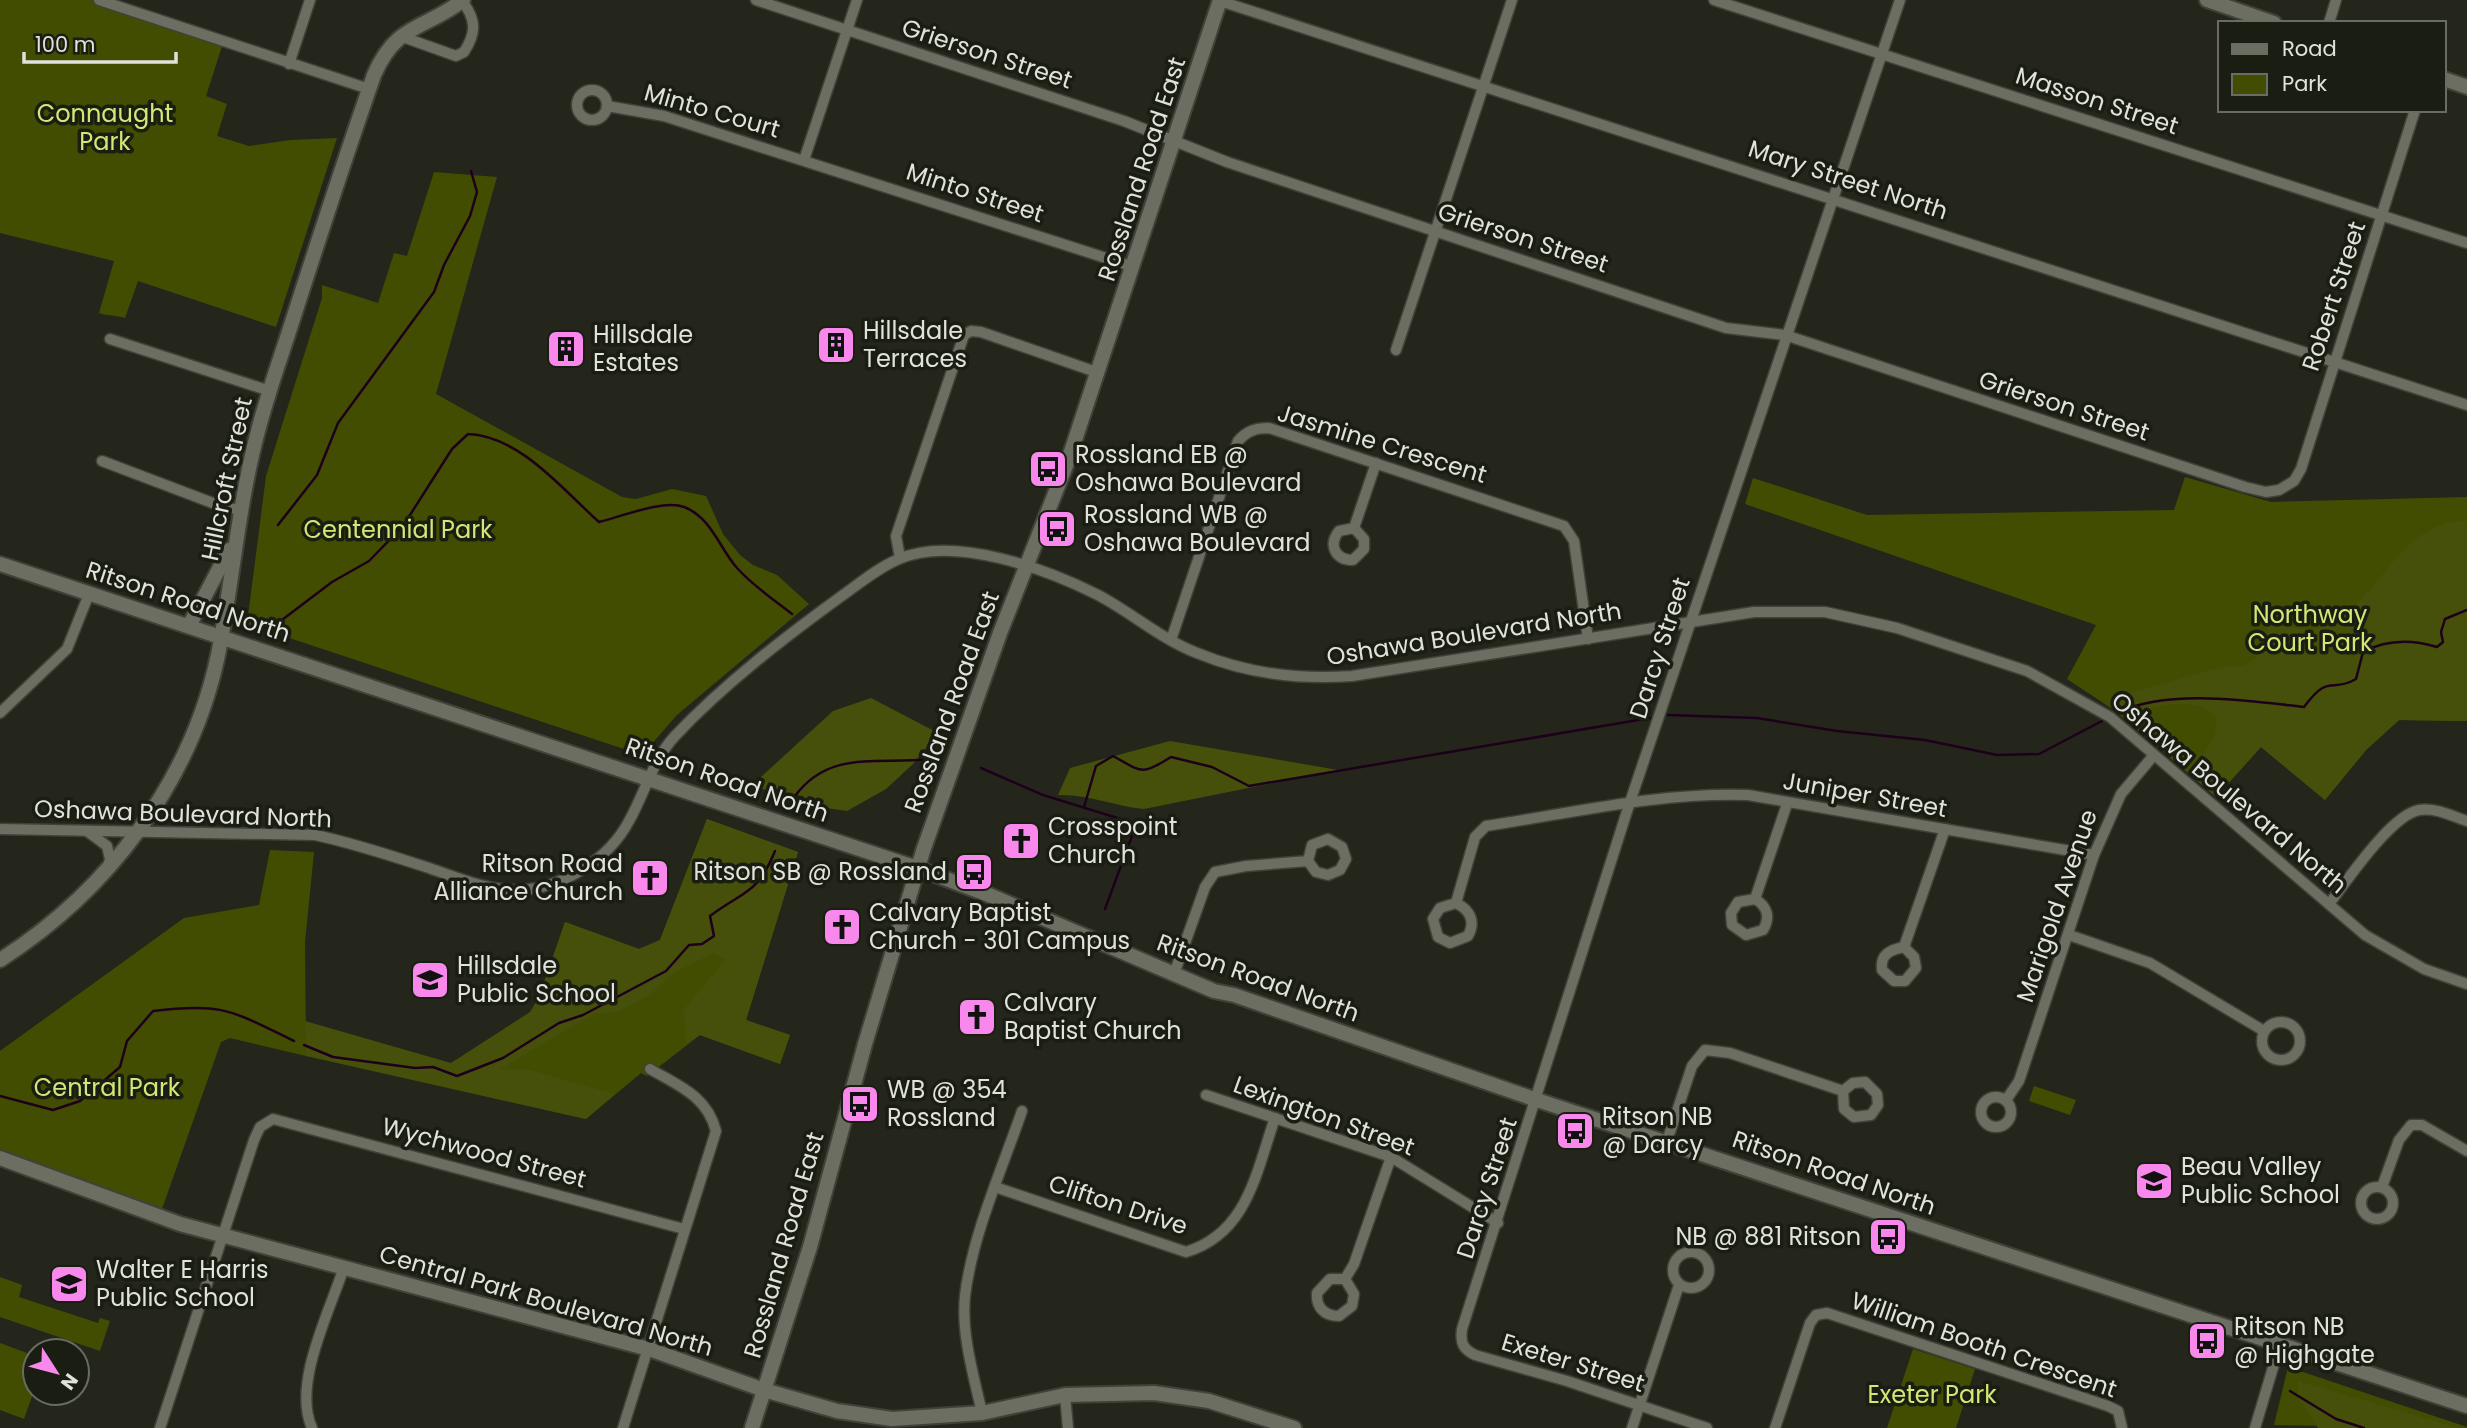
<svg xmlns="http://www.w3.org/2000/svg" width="2467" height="1428" viewBox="0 0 2467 1428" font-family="Poppins,sans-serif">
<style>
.green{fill:#424d02}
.forest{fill:#46500a}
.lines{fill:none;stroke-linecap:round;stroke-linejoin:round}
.stream{stroke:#1d011b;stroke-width:2.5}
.street-casing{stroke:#404239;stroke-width:13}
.secondary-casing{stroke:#404239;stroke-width:18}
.street{stroke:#6b6e61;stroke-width:10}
.secondary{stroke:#6b6e61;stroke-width:14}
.labels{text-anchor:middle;stroke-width:7;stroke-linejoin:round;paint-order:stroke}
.street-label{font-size:24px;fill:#e0e2db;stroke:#1a1d12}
.park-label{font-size:24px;fill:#d2e775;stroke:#1a1d12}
.poi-label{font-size:24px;fill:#e0e2db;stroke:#1a1d12;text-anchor:start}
</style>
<rect width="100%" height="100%" fill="#24261c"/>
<!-- green -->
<g class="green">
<path d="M0,0H100L223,43L206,96L227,104L217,136L249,146L291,140L337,138L276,327L138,281L125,318C116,315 107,316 99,313L114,261L0,233Z"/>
<polygon points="434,172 497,177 436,394 622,497 636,499 672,489 706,496 723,534 740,555 753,565 777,575 809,604 677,715 642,755 247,624 266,476 322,298 322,285 378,303 394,253 407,256"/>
<polygon points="2185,477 2271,502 2467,497 2467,721 2399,720 2366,750 2325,800 2261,747 2216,797 2114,710 2067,679 2096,625 1745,504 1753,478 1867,515 2174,510"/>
<polygon points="707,819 798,852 746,1020 790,1035 780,1064 700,1035 647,1076 641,1073 586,1119 441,1086 450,1064 531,1012 539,997 565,922 639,949 660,940"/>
<polygon points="270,850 314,852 305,942 306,1056 230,1038 221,1042 162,1209 0,1150 0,1051 184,918 259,905"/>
<polygon points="2034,1086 2076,1100 2070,1115 2029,1101"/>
<polygon points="0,1277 22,1285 19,1297 98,1323 100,1318 110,1321 100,1351 0,1317"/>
<polygon points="0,1343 35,1356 35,1388 24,1419 0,1410"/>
<polygon points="1913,1349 1975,1369 1956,1428 1887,1428"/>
<polygon points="2288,1367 2467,1427 2467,1428 2274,1425"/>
</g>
<!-- forest -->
<g class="forest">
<path d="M2467,520V721L2399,720L2366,750L2325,800L2261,747L2216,797L2191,775L2215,735L2216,717C2193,694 2157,707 2131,714L2109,699L2221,667L2244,666L2255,659L2268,627C2285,624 2308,633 2322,627C2380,607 2393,523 2467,520Z"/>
<polygon points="871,698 938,733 913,764 886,789 847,811 813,806 803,796 750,787 833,711"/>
<path d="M1170,741L1338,770L1144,809C1115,806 1087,794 1058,795L1070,768Z"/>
<polygon points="707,819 798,852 746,1020 790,1035 780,1064 700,1035 686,1044 684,1009 726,959 713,953 674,973 648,996 619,1011 594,1014 500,1069 530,1070 615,1094 586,1119 306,1056 305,1021 451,1063 530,1012 539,997 565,922 639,949 660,940"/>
<polygon points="2298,1381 2459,1428 2318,1428 2298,1398"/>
</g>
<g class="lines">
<!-- stream -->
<g class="stream">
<polyline points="278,525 317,475 338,423 434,292 444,265 470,216 477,192 471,171"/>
<path d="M263,628L274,626L332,582L369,561L403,526L452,449L468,434C520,436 563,490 599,522C620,517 664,499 684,507C711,517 720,549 737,568C753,586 773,599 792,614"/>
<path d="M2118,713C2166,688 2251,701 2304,707C2330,672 2330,694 2356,679L2363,652C2387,639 2411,639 2437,647L2443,642L2441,632L2445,619L2467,610"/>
<polyline points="1668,715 1757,718 1837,731 1925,740 1997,755 2039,754 2102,721"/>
<polyline points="981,768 1043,795 1124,820 1131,826 1132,836 1105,909"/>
<path d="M795,796C830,749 878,765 929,759"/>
<path d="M1084,807L1096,766L1113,756C1142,772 1141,776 1171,757L1212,767L1249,786L1650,718"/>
<path d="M304,1045L333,1057L415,1068L433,1067L457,1076L503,1058L559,1023L583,1015L666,971L689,945L702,944L714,936L710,916C745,890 757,895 775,851"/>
<path d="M0,1096L53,1110L80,1101L120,1067L127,1041L153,1011C223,1002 232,1011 294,1041"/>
<polyline points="2290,1391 2336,1419 2364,1428"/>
</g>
<defs>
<g id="street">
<polyline points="99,0 369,89"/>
<polyline points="756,0 1124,121 1227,162 1726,328 1785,335 2245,487 2266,492 2279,490 2294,481 2301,469 2415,110"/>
<polyline points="1714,0 2467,243"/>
<polyline points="1220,1 2467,405"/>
<polyline points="2329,23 2336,0"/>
<path d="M400,36L456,56L464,52C477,32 476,19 462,1"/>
<polyline points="289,64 310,0"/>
<circle cx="592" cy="105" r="15"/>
<polyline points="607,106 664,116 1134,267"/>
<polyline points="804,160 857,0"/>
<polyline points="110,339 270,391"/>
<polyline points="1396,350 1512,0"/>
<polyline points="102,461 218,505 239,510"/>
<path d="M1354,528L1364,539V549L1353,560C1335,560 1328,545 1339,531L1354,528L1376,463"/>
<polyline points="900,558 896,536 964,335 971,331 981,332 1099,373"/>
<path d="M1171,640L1238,441C1247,431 1255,428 1269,428L1564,526L1574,541L1588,639"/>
<polyline points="0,713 67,649 89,594"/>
<path d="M0,829L315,835C353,843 389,855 426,867C456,877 487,891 520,890C563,888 609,859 629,821C645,793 652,761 675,736C724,684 785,637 843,595C860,583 879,567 899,559C954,535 1047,569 1098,595C1132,613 1161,639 1197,653C1248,674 1298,680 1352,676L1754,612H1825L1897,628L2027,671L2110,717L2365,935L2424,969L2467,984"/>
<polyline points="87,831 107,846 110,859 108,867"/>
<path d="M1755,899C1767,906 1771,917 1763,930L1746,935L1732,925L1731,913L1738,902L1755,899L1787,804"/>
<path d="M1456,903C1470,910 1476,921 1468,936L1450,943L1438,937L1433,919L1440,908L1456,903L1475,837L1486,826C1572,813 1660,792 1748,795L2094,855"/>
<path d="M2329,904C2347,881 2391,815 2419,810C2435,807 2452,816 2467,821"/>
<polyline points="2069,935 2150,963 2264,1031"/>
<path d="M1904,947C1890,950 1880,954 1882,970L1894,981H1905L1916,968L1914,957L1904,947L1945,829"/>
<polyline points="1174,974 1205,887 1215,872 1246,866 1308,861 1316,872 1328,875 1340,870 1346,859 1342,847 1328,839 1312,845 1308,861"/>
<circle cx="2281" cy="1041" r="19"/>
<polyline points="1206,1095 1391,1157 1498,1223"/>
<circle cx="1996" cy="1112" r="15"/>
<polyline points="2006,1100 2019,1081 2094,855 2121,794 2154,755"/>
<polyline points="1667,1141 1692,1066 1705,1050 1730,1053 1843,1091 1853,1083 1865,1082 1877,1094 1878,1105 1871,1115 1854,1117 1844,1109 1843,1091"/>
<path d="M995,1187L1186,1252C1248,1233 1256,1172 1275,1118"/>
<polyline points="2382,1187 2399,1140 2411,1125 2422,1125 2467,1151"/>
<circle cx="2377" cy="1203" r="16"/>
<circle cx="1691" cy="1270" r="18"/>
<path d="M1345,1279L1354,1294L1352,1306L1339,1316C1324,1316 1316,1307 1317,1293L1330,1279H1345L1354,1264L1391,1157"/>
<polyline points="1065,1395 1068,1428"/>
<path d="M982,1413C974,1377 961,1334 965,1296C972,1236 1002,1169 1022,1111"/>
<polyline points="160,1428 254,1140 260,1127 273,1119 684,1229"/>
<path d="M312,1428C292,1384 330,1311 344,1267"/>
<path d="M623,1428L716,1131C707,1096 679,1086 650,1069"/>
<polyline points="1632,1428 1679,1285"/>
<path d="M1707,1428L1567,1381L1475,1355C1463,1349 1460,1343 1462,1329L1629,805L1900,0"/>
<polyline points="1775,1428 1810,1323 1816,1315 1827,1313 2108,1406 2118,1411 2122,1428"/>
<polyline points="2255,1428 2280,1344"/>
</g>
<g id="secondary">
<polyline points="2207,0 2274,23"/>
<polyline points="2444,79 2467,87"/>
<polyline points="0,564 917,868 989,895 1214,991 1234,995 1537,1100 2467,1406"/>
<polyline points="189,626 229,550"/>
<path d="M0,960C108,891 191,782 218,655C233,580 238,505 258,431C268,392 282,354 294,316C320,235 346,155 374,75C397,22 425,30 463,0"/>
<polyline points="0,1158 180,1224 649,1349 764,1390 837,1411 892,1419 982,1413 1065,1395 1154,1393 1209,1401 1294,1428"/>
<polyline points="752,1428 810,1247 865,1044 923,851 1000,633 1069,458 1220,0"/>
</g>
</defs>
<!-- street casing -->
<use href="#street" class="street-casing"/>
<!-- secondary casing -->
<use href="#secondary" class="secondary-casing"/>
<!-- street -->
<use href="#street" class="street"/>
<!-- secondary -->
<use href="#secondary" class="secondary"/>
</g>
<!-- icons -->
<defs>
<symbol id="building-square" viewBox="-11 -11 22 22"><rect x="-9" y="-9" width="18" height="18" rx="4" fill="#f888eb" stroke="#1a1d12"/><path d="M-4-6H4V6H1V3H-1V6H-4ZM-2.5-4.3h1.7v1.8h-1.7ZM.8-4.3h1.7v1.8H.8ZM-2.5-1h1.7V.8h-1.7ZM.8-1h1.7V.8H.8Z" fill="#111"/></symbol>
<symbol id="bus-square" viewBox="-11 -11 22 22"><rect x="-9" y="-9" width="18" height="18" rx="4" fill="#f888eb" stroke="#1a1d12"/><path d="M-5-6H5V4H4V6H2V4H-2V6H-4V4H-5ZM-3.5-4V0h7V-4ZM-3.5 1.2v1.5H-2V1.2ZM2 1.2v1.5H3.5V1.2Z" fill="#111"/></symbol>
<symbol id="church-square" viewBox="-11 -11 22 22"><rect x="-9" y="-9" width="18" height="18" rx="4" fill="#f888eb" stroke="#1a1d12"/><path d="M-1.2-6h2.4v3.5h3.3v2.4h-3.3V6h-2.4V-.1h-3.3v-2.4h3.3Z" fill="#111"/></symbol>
<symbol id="school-square" viewBox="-11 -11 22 22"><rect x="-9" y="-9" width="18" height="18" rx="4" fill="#f888eb" stroke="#1a1d12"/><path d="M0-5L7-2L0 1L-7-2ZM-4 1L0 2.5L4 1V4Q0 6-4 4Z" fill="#111"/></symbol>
</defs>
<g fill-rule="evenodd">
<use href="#building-square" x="814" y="323" width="44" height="44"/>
<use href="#building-square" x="544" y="327" width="44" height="44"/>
<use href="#bus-square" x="1026" y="447" width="44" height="44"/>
<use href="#bus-square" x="1035" y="507" width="44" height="44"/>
<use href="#church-square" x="999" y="819" width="44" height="44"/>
<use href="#bus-square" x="952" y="850" width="44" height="44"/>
<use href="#church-square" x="628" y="856" width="44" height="44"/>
<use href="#church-square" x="820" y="905" width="44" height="44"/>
<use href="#school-square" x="408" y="958" width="44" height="44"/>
<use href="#church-square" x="955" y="995" width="44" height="44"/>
<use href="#bus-square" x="838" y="1082" width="44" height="44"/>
<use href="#bus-square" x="1553" y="1109" width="44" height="44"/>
<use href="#school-square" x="2132" y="1159" width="44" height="44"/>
<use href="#bus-square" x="1866" y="1215" width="44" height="44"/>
<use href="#school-square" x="47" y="1262" width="44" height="44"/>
<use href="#bus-square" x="2185" y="1319" width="44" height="44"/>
</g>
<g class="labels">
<!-- street labels -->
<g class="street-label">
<text transform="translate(987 54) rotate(18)" y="8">Grierson Street</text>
<text transform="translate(2097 101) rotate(18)" y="8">Masson Street</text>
<text transform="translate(712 111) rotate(16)" y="8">Minto Court</text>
<text transform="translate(1142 169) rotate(-72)" y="8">Rossland Road East</text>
<text transform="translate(1848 180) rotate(18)" y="8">Mary Street North</text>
<text transform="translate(975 193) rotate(18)" y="8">Minto Street</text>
<text transform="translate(1523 238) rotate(18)" y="8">Grierson Street</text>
<text transform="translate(2334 296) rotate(-72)" y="8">Robert Street</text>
<text transform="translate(2064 406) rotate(18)" y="8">Grierson Street</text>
<text transform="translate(1382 444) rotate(17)" y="8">Jasmine Crescent</text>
<text transform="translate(227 479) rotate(-78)" y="8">Hillcroft Street</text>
<text transform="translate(188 602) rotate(18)" y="8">Ritson Road North</text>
<text transform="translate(1474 634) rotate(-9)" y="8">Oshawa Boulevard North</text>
<text transform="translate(1660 648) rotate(-72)" y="8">Darcy Street</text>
<text transform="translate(952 702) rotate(-70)" y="8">Rossland Road East</text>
<text transform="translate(727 780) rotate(19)" y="8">Ritson Road North</text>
<text transform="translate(2229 793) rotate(40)" y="8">Oshawa Boulevard North</text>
<text transform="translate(1865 795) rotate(10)" y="8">Juniper Street</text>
<text transform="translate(183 814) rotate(2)" y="8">Oshawa Boulevard North</text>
<text transform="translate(2057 906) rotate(-71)" y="8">Marigold Avenue</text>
<text transform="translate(1258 978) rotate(20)" y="8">Ritson Road North</text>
<text transform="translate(1324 1116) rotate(20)" y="8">Lexington Street</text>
<text transform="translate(484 1153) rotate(15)" y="8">Wychwood Street</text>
<text transform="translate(1834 1173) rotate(19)" y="8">Ritson Road North</text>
<text transform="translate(1487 1188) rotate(-72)" y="8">Darcy Street</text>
<text transform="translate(1118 1205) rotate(18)" y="8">Clifton Drive</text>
<text transform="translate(784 1245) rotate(-74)" y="8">Rossland Road East</text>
<text transform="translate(546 1301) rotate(16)" y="8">Central Park Boulevard North</text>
<text transform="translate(1984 1345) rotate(19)" y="8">William Booth Crescent</text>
<text transform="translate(1573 1363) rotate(17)" y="8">Exeter Street</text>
</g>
<!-- park labels -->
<g class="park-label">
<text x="105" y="122">Connaught<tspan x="105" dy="28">Park</tspan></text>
<text x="398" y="538">Centennial Park</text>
<text x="2310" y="623">Northway<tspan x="2310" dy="28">Court Park</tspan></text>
<text x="107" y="1096">Central Park</text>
<text x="1932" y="1403">Exeter Park</text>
</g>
<!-- poi labels -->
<g class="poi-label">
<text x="863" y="339">Hillsdale<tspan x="863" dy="28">Terraces</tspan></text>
<text x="593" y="343">Hillsdale<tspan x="593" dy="28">Estates</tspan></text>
<text x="1075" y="463">Rossland EB @<tspan x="1075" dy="28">Oshawa Boulevard</tspan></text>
<text x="1084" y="523">Rossland WB @<tspan x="1084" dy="28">Oshawa Boulevard</tspan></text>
<text x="1048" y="835">Crosspoint<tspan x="1048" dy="28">Church</tspan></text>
<text x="623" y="872" text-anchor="end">Ritson Road<tspan x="623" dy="28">Alliance Church</tspan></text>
<text x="947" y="880" text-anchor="end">Ritson SB @ Rossland</text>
<text x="869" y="921">Calvary Baptist<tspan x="869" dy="28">Church - 301 Campus</tspan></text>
<text x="457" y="974">Hillsdale<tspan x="457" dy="28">Public School</tspan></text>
<text x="1004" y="1011">Calvary<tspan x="1004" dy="28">Baptist Church</tspan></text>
<text x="887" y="1098">WB @ 354<tspan x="887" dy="28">Rossland</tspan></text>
<text x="1602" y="1125">Ritson NB<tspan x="1602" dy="28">@ Darcy</tspan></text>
<text x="2181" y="1175">Beau Valley<tspan x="2181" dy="28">Public School</tspan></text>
<text x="1861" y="1245" text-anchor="end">NB @ 881 Ritson</text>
<text x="96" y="1278">Walter E Harris<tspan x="96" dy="28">Public School</tspan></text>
<text x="2234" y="1335">Ritson NB<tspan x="2234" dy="28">@ Highgate</tspan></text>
</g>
</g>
<!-- legend -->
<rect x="2218" y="21" width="228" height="91" fill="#1a1d12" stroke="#696c62" stroke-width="2"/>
<rect x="2232" y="44" width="35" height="10" fill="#6b6e61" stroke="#696c62" stroke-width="2"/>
<text x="2282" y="56" font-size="21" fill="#e0e2db">Road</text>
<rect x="2232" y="74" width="35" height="21" fill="#424d02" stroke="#696c62" stroke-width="2"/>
<text x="2282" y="91" font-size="21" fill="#e0e2db">Park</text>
<!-- north arrow -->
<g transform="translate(56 1372) rotate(126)"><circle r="33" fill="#1a1d12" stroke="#696c62" stroke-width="2"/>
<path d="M0-5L12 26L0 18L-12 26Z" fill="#f888eb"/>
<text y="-10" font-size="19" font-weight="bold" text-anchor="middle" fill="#e0e2db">N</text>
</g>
<!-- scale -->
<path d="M24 52v10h152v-10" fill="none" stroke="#e0e2db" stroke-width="3.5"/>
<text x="35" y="52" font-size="21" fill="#e0e2db" stroke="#1a1d12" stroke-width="5" paint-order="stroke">100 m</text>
</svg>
